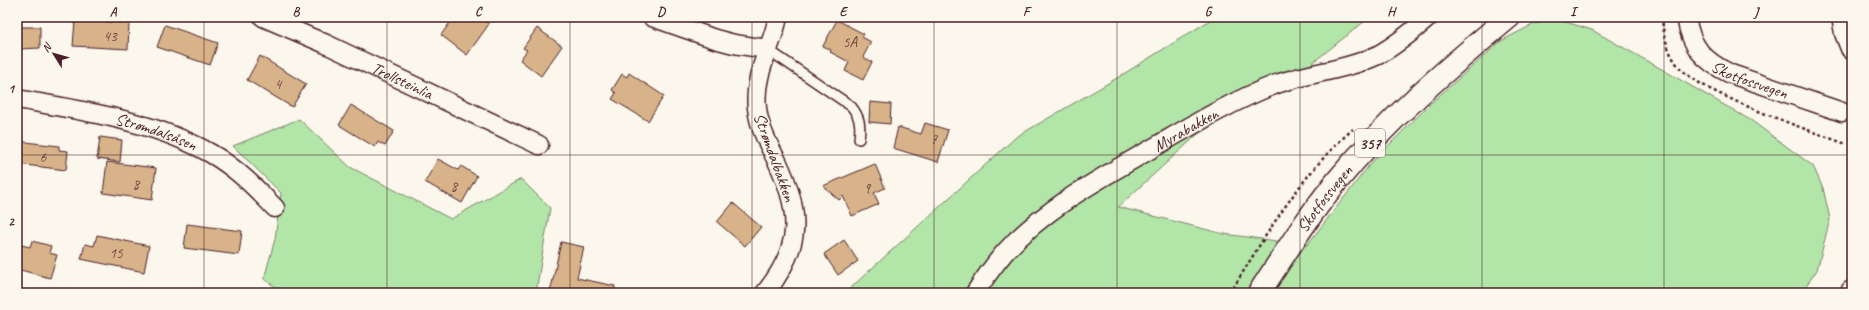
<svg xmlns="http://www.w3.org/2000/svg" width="1869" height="310" viewBox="0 0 1869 310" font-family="Caveat,sans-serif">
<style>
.green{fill:#b1e6a8;stroke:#7e826a}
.building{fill:#d8b389;stroke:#4a1f2b}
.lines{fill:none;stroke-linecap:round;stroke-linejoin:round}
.service-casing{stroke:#4a1f2b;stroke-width:12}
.minor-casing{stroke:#4a1f2b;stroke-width:21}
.primary-casing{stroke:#4a1f2b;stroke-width:25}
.path{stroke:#4a1f2b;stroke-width:2.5;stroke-dasharray:3 3;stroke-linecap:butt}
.service{stroke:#fbf7ec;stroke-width:9}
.minor{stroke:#fbf7ec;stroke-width:18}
.primary{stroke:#fbf7ec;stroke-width:22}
.grid{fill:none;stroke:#4a1f2b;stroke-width:1;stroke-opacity:0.55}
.labels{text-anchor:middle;stroke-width:3;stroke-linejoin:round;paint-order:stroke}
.number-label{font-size:15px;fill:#6e4442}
.shield{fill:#fbf7ec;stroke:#7f6065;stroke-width:1}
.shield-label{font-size:16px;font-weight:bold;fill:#4a1f2b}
.street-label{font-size:17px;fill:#4a1f2b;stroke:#fbf7ec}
.neatline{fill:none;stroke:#4a1f2b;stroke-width:1.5}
.grid-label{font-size:13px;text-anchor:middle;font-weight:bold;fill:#4a1f2b}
</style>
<rect width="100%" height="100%" fill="#fbf7ec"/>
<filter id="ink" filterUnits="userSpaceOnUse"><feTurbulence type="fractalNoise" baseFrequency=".025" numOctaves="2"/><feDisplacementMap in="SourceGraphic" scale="8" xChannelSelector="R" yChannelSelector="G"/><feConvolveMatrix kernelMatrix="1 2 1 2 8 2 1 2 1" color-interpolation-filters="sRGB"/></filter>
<g filter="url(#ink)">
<!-- green -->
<g class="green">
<polygon points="1215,17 1370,17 1301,72 1198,134 1118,207 1224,234 1307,245 1371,163 1432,102 1501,41 1534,24 1556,19 1592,30 1658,67 1752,121 1813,166 1823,188 1830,219 1817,270 1801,293 845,293 1016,137 1117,78"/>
<polygon points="299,119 350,167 451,219 521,179 550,208 537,286 538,293 284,293 264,279 275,239 281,193 233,146"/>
</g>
<!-- building -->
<g class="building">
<polygon points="454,17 479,17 489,24 467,55 441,35"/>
<polygon points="75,20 129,23 128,49 73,46"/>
<polygon points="837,20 864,34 862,37 871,42 863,57 872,62 863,80 845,71 849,62 830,52 831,50 823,46"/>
<polygon points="165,25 218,43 210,65 157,47"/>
<polygon points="18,27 40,27 40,48 19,49"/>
<polygon points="537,28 562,46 541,76 520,60 527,50 523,48"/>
<polygon points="260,56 306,84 292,107 247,80"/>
<polygon points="629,73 664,96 648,121 612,99 616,93 612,90 622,74 627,77"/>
<polygon points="870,102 891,104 890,124 869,122"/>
<polygon points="351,105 394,131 385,146 378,142 375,147 339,125"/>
<polygon points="925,123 948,130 938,162 893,148 898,127 921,134"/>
<polygon points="100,137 122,140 120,162 97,159"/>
<polygon points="17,141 59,146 59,150 68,151 66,170 17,164"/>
<polygon points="438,159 458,170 461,166 477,176 462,203 425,182"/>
<polygon points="107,162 156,168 152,200 103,193"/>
<polygon points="875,164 885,188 874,193 879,204 852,216 843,196 839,200 823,186"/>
<polygon points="733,203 761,227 745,246 717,222"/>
<polygon points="187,224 242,231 239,255 184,248"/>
<polygon points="97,235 149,246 144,272 81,259 85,244 94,246"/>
<polygon points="844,240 858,261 838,275 824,254"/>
<polygon points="32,241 51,246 49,253 57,255 50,278 17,269 17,244 30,247"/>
<polygon points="561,242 584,247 577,278 615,286 614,293 550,293"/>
</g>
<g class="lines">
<defs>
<path id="service" d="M767,49L851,106C860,117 861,125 859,139"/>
<g id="minor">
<path id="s1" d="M263,17L326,44L539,145"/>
<polyline points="652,17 715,39 734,44 767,49"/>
<path id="s2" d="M1686,17C1691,47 1703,61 1731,74L1842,112"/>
<path id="s3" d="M17,99C82,111 151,120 210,153C235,167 255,187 275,208"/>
<path d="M765,293C802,247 802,213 777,161C768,144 759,127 757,108C753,74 772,48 778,17"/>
<path id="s4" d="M975,293C984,279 994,265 1005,252C1047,206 1105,176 1158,145C1196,123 1233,101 1274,85C1307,73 1347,70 1378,55C1396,45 1413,31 1429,17"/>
</g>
<g id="primary">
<polyline points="1843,17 1846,33 1852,48"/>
<path id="s5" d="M1259,293C1284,255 1308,216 1337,181C1388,119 1448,68 1509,17"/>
<polyline points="1852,293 1852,292"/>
</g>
</defs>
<!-- service casing -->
<use href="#service" class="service-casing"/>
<!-- minor casing -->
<use href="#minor" class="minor-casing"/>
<!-- primary casing -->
<use href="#primary" class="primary-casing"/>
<!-- path -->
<g class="path">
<path d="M1662,17C1663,34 1668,55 1680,68C1695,83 1716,92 1735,101C1771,117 1808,130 1846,144"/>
<path d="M1230,293C1266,235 1301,174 1353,129"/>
</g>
<!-- service -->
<use href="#service" class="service"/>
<!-- minor -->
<use href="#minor" class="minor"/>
<!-- primary -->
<use href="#primary" class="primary"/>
</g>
</g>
<!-- grid -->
<path class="grid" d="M204,17V293M387,17V293M570,17V293M752,17V293M934,17V293M1117,17V293M1300,17V293M1482,17V293M1664,17V293M17,155H1852"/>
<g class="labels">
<!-- number labels -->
<g class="number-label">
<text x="110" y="41">43</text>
<text x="850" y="47">5A</text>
<text x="278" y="89">4</text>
<text x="934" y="144">7</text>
<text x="43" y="162">6</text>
<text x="136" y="189">8</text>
<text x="454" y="191">8</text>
<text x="867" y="193">9</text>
<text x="116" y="258">15</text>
</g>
<!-- shield labels -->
<rect class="shield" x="1355" y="129" width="30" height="28" rx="3"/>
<g class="shield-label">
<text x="1370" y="149">357</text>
</g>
<!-- street labels -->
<g class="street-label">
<text dy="6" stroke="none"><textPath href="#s2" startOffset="96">Skotfossvegen</textPath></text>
<text dy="6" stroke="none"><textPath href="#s1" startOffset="153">Trollsteinlia</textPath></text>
<text dy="6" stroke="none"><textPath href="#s4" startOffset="270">Myrabakken</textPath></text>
<text dy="6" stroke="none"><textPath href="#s3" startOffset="143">Strømdalsåsen</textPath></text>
<text transform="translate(775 157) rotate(70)" y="6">Strømdalbakken</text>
<text dy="6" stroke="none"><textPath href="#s5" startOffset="115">Skotfossvegen</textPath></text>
</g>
</g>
<!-- margin -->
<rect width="1869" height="310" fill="none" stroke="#fbf7ec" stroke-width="44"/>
<!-- north arrow -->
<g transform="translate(54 54) rotate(307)" stroke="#fbf7ec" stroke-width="3" paint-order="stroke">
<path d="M0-3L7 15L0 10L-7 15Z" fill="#4a1f2b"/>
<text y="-6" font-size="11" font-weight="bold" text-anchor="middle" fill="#4a1f2b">N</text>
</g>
<rect x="22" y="22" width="1825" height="266" class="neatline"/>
<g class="grid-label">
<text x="113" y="16">A</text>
<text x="296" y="16">B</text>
<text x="478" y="16">C</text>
<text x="661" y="16">D</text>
<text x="843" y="16">E</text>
<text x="1026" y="16">F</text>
<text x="1208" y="16">G</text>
<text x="1391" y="16">H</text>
<text x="1573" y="16">I</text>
<text x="1756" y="16">J</text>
<text x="11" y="93">1</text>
<text x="11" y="226">2</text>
</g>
</svg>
